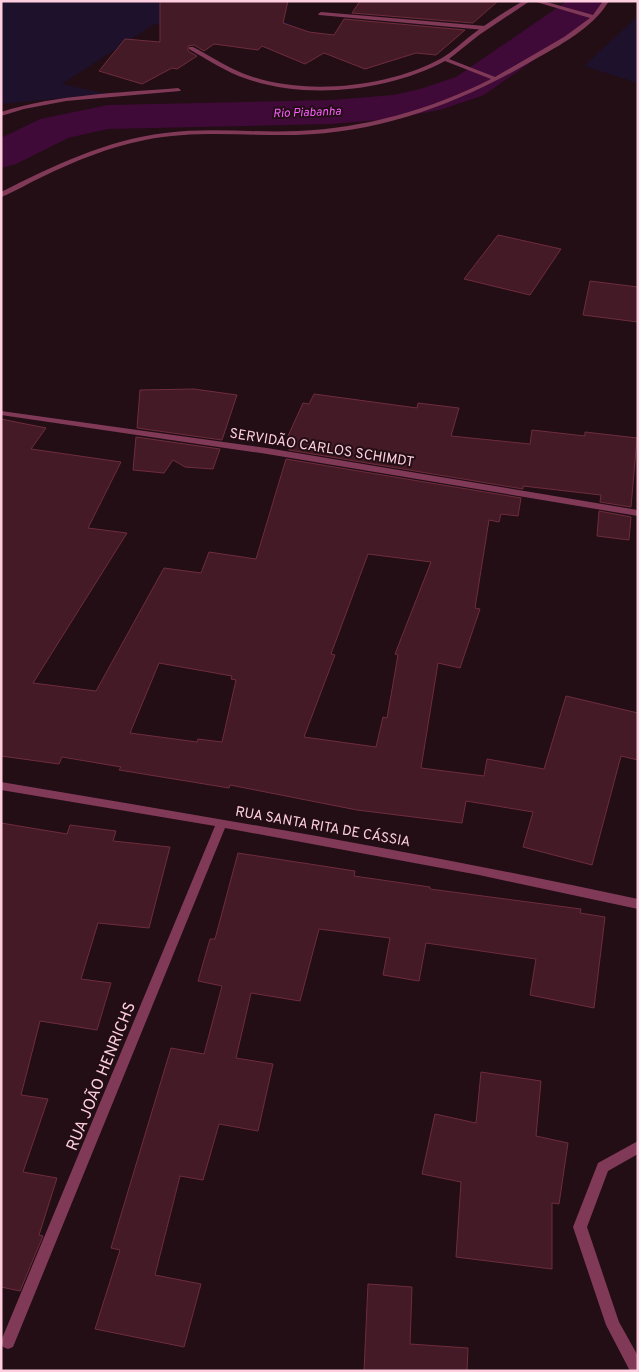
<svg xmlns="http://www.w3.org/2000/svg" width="639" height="1372" viewBox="0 0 639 1372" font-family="Overpass,sans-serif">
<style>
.green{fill:#1e112c}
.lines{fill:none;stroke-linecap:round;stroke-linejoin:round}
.river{fill:#3f0a37;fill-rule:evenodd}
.building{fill:#431a25;stroke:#6f2c3e;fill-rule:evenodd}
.service{fill:#813958;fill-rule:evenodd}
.minor{fill:#813958;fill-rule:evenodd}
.labels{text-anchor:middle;stroke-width:4;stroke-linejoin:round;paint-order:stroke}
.far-water-label{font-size:12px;font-style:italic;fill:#fc5efe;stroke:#220e14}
.street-label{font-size:14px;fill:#ffcfe0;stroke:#220e14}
.near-street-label{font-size:16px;fill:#ffcfe0;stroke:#220e14}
</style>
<rect width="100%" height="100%" fill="#220e14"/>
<!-- green -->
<g class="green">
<polygon points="1,1 156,1 291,23 284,37 154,24 62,84 106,94 1,104"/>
<polygon points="638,16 638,83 584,66"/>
</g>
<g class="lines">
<!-- river -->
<polygon class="river" points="567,1 603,1 605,6 600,14 484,95 443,109 393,119 331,124 108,129 68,138 16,164 1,168 1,138 40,119 108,105 331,100 393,95 420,89 456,77"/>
</g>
<!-- building -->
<g class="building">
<polygon points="160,1 288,1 283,23 309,32 334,35 344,19 465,30 436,55 416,53 365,69 324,53 305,64 262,46 258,50 214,44 204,51 194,45 188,46 188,51 197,56 177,69 172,68 142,84 99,71 125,39 160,42"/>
<polygon points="360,1 498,1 473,23 352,13"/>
<polygon points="498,235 561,249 530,295 464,279"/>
<polygon points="590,281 638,287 638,322 583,315"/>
<polygon points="194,389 237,395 222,440 137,428 140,390"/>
<polygon points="314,394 417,408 418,403 459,408 451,436 530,444 532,430 585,436 585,432 637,438 631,507 600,502 601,495 523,486 523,489 289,450 293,437 288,436 303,403 309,404"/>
<path d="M1,419L46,428L31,449L121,462L88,528L127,533L33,683L96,691L164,568L201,573L209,552L256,559L286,459L521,498L518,516L501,514L499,522L489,520L475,608L480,609L460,668L438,663L421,768L484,776L487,759L544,769L566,696L638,713V760L621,756L592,865L523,847L533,812L466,801L462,823L357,810L230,785L229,788L119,770L121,767L62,757L59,764L1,756ZM368,554L431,562L395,654L398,655L387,718L383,717L376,747L304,737L335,655L331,654ZM159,663L232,676L231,679L236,680L222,742L198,739L197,742L130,733Z"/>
<polygon points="136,437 220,449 213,469 185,467 173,460 164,473 133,470"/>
<polygon points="599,511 631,517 629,540 597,536"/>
<polygon points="1,823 67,834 70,825 116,831 113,841 170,847 149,928 98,923 81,979 111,983 97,1030 40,1021 21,1095 48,1099 23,1172 57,1178 39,1235 43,1236 20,1291 1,1287"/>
<polygon points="238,853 355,871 354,876 430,887 430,889 581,909 580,913 605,917 594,1008 530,995 536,959 426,943 419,981 383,975 390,938 319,929 300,1001 251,993 236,1058 273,1064 258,1131 219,1124 203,1180 180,1176 155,1275 201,1284 184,1347 95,1329 120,1250 111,1248 171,1048 204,1054 222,986 198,981 210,939 215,939"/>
<polygon points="481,1072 541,1081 536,1136 568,1143 559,1204 552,1203 552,1269 456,1257 461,1182 422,1174 435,1114 476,1123"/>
<polygon points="368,1284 412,1287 410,1344 468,1348 467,1371 364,1371"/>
</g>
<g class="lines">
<!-- service -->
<g class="service">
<polygon points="321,12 485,26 488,28 485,30 319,15 318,14"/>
<polygon points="1,411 267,448 638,510 638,516 267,454 1,415"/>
</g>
<!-- minor -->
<g class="minor">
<path d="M523,1H530L479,35L449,59L495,77L564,37L590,18L533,1H543L593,15L603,1H609C592,29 560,45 532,61C460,103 381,133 296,135C246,136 195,130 145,140C109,147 75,161 42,177C28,183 15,192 1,197V192C53,166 106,140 165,133C209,127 253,133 298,131C365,128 430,110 491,79L445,61C389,91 308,100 247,79C226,72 208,60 189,49V47H193C212,57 230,69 250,76C307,96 390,87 442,58C452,52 460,44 469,37C486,24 504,12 523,1Z"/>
<path d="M178,88L181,90L180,91L66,101L24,109L1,116V112C59,94 118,93 178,88Z"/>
<path d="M1,782C214,818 427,853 638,899V909L479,875L225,828L13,1347L8,1349L3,1347L1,1341L215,826L1,790Z"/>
<polygon points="638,1141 638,1154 608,1171 587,1227 619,1322 638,1356 638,1371 630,1371 606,1325 573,1227 598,1163"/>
</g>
</g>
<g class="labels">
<!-- far-water labels -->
<g class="far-water-label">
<text transform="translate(307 112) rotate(-2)" y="4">Rio Piabanha</text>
</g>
<!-- street labels -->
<g class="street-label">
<text transform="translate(322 447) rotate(9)" y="5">SERVIDÃO CARLOS SCHIMDT</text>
<text transform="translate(323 826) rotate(10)" y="5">RUA SANTA RITA DE CÁSSIA</text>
</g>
<!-- near-street labels -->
<g class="near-street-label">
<text transform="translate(100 1076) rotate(-68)" y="6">RUA JOÃO HENRICHS</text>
</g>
</g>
<!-- border -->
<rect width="639" height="1372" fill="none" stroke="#ffcfe0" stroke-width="5"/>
</svg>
